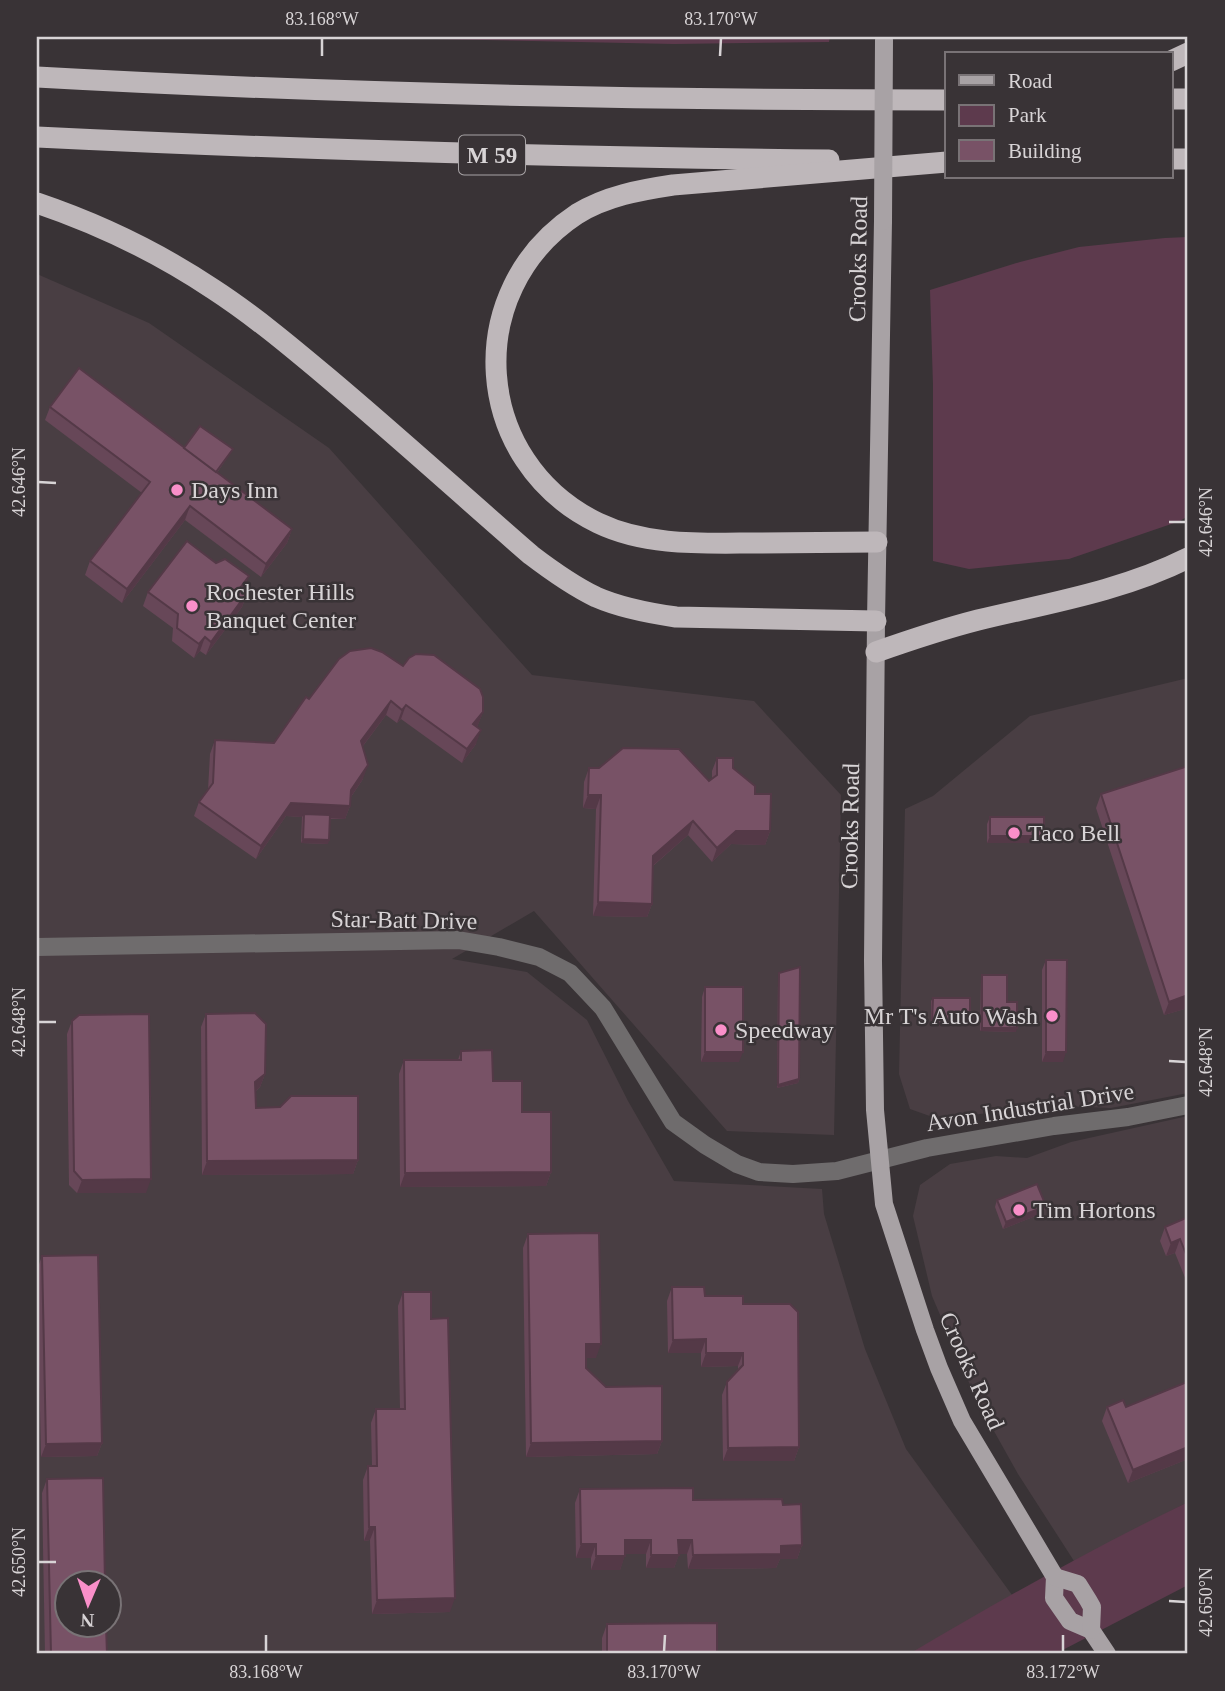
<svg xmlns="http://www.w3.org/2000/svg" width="1225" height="1691" viewBox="0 0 1225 1691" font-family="Georgia,serif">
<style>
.built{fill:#493e43;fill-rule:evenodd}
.green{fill:#5d3a4d}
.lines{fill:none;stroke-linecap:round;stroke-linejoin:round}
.minor{stroke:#6f6c6d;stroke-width:18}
.major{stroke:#a8a2a5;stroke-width:18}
.highway{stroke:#beb7ba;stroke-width:21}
.major-bridge{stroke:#a8a2a5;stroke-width:18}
.wall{fill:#674758}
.shaded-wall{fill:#543947}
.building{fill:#785266;stroke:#543947;stroke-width:2}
.ticks{fill:none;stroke:#d8d4d6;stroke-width:2.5}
.poi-dot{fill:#f98fc9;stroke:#393336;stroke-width:2.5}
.labels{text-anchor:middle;stroke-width:5;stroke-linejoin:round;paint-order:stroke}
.shield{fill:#393336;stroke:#a8a4a6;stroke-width:2}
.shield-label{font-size:23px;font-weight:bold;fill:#d8d4d6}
.street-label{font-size:24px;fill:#d8d4d6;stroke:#393336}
.poi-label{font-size:24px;fill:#d8d4d6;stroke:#393336;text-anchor:start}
.neatline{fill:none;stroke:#d8d4d6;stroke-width:2.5}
.ticks-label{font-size:18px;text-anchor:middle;fill:#d8d4d6}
</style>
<rect width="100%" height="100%" fill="#393336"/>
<!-- built -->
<g class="built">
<path d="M37,274L149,323L329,448L532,675L754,701L841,795L834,1135L727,1131L534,911L452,959L527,972L587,1020L628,1101L674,1181L822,1189L824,1214L865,1349L906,1449L1012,1595L910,1654H37ZM66,1582H108V1624H66Z"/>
<polygon points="1188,678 1188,1093 1111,1108 1039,1105 941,1120 910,1109 899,1074 905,809 933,796 1030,716"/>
<polygon points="1188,1116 1188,1502 1074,1561 1018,1474 976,1399 932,1296 913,1216 920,1185 950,1164 996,1156 1027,1158 1071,1142"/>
</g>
<!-- green -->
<g class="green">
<polygon points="334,37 830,37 829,42 674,44"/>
<polygon points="1188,237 1188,516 1180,521 1069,559 969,569 933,561 933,385 930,290 1020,262 1079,247 1165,238"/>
<path d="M1188,1502V1585L1055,1654H909C1000,1600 1093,1548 1188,1502Z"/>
</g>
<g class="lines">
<!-- minor -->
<polyline class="minor" points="37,947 458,940 499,947 539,957 570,973 603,1008 673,1122 705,1145 737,1164 759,1172 793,1174 837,1171 927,1148 1054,1126 1128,1117 1188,1105"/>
<!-- major -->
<g class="major">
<polyline points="883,221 876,621 873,961 875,1110 884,1204 925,1330 939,1368 962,1421 1055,1577 1054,1598 1070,1621 1091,1630 1107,1654"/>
<polyline points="1055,1577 1078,1584 1088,1600 1092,1607 1091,1630"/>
</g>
<!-- highway -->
<g class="highway">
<polyline points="1171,61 1188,53"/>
<path d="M37,77C340,94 643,100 947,100"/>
<polyline points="1171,99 1188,99"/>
<path d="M37,137C301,150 565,157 829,160"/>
<polyline points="1171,159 1188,159"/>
<path d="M37,203C99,224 159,253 213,289C253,315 290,346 327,377C396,435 463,496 531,555C552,571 573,586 596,597C621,608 648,613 676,617L876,621"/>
<path d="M877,542C838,542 799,543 760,543C706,543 648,547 598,523C472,462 460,291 577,214C606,196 640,190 673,185L947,162"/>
<path d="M876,652C910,640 943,629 978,620C1049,603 1122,591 1188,558"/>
</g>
<!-- major-bridge -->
<polyline class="major-bridge" points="883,221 884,40"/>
</g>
<!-- wall -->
<g class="wall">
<polygon points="50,407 184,448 233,449 217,473 292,529 287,543 261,577 185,520 122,603 85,575 90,561 142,493 45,420"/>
<polygon points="243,591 247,593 242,607 206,655 200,651 194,658 172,641 173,628 143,606 148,592"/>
<polygon points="403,666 483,712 477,727 476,744 462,763 401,719 397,723 386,715 363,746 363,779 351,797 350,806 345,819 330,819 328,844 301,843 302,817 286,816 256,859 194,816 199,802 208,790 210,754 215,740 274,743 309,699"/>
<polygon points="717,758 733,768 755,794 770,831 765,845 731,844 712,862 688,835 653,866 652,904 647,917 593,916 596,809 583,808 584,782 589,768 709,781 712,779 712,771"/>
<polygon points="1101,794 1188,1008 1164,1015 1096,808"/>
<polygon points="990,817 1041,843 987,843 987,824"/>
<polygon points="1046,960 1063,1062 1042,1062 1042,970"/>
<polygon points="779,973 799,1079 798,1083 777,1088 778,977"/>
<polygon points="982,975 1007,1002 1016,1032 980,1031 981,979"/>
<polygon points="705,987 739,1062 701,1062 702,997"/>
<polygon points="933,998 970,1023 969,1026 931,1026 931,1001"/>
<polygon points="206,1014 265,1074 260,1087 256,1091 256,1108 358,1160 353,1174 202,1175 201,1027"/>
<polygon points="72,1021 146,1193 77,1193 69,1185 67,1034"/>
<polygon points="461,1051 522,1112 551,1172 546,1186 400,1187 399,1074 404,1060 458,1060"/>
<polygon points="997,1200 1046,1206 1043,1213 1003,1229 995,1207"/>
<polygon points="1188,1217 1188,1285 1175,1253 1166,1256 1160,1241 1165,1227"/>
<polygon points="528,1234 596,1358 586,1358 586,1368 662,1441 657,1454 526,1457 523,1248"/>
<polygon points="42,1256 102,1443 97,1456 41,1457 37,1270"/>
<polygon points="672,1287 705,1296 743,1304 799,1447 794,1461 723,1461 722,1395 727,1382 738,1371 738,1366 701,1367 701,1353 668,1353 667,1301"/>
<polygon points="403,1292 431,1319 450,1612 372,1614 370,1540 364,1541 363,1480 368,1466 372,1466 371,1423 376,1409 400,1409 398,1306"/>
<polygon points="1188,1379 1188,1459 1128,1483 1102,1421 1107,1407 1126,1407 1187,1382"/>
<polygon points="47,1479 107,1654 45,1654 42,1493"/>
<polygon points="580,1489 693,1500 783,1505 802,1545 797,1559 780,1559 776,1568 688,1569 687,1554 679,1554 674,1568 646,1568 646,1554 625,1554 620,1570 591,1570 591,1558 576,1558 575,1503"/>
<polygon points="607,1624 717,1654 602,1654 602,1638"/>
</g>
<!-- shaded-wall -->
<g class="shaded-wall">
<polygon points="190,506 185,520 122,603 127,589"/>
<polygon points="292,529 287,543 261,577 266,564"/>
<polygon points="249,576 244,590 235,602 240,588"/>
<polygon points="247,593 242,607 206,655 211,642"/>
<polygon points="205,637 200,651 194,658 199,644"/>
<polygon points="391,701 386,715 356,755 361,741"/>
<polygon points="406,705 401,719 397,723 402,710"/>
<polygon points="483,712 478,725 468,738 473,724"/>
<polygon points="481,730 476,744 462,763 467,749"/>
<polygon points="368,765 363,779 346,804 351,790"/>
<polygon points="588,795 601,795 596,809 583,808"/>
<polygon points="291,803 350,806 345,819 304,817 304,814 302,817 286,816 256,859 261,846"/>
<polygon points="693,821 688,835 648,870 653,856"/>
<polygon points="736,831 770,831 765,845 731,844 712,862 717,848"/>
<polygon points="990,836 1044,836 1041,843 987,843"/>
<polygon points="303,839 329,840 328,844 301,843"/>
<polygon points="598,902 652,904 647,917 593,916"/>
<polygon points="1188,989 1188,1008 1164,1015 1169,1002"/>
<polygon points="932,1023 970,1023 969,1026 931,1026"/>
<polygon points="982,1028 1017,1028 1016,1032 980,1031"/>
<polygon points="705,1052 743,1052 739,1062 701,1062"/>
<polygon points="1046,1052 1066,1052 1063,1062 1042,1062"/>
<polygon points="265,1074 260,1087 250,1096 255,1082"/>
<polygon points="799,1079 798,1083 777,1088 778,1085"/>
<polygon points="358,1160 353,1174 202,1175 207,1161"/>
<polygon points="551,1172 546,1186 400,1187 405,1173"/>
<polygon points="151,1179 146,1193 77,1193 82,1180"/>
<polygon points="1046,1206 1043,1213 1003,1229 1006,1222"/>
<polygon points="1180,1239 1175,1253 1166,1256 1171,1243"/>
<polygon points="706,1339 701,1353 668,1353 673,1340"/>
<polygon points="586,1344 601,1344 596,1358 581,1358"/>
<polygon points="706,1353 743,1353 738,1366 701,1367"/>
<polygon points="662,1441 657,1454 526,1457 531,1443"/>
<polygon points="102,1443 97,1456 41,1457 46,1444"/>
<polygon points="799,1447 794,1461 723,1461 728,1448"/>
<polygon points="1188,1447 1188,1459 1128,1483 1133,1470"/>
<polygon points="369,1527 375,1527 370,1540 364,1541"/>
<polygon points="625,1540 651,1540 646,1554 620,1554"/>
<polygon points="678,1540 692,1540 687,1554 673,1554"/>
<polygon points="581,1544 596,1544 591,1558 576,1558"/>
<polygon points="802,1545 797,1559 780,1559 776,1568 688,1569 693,1555 781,1546"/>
<polygon points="651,1555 679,1555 674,1568 646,1568"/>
<polygon points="596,1556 625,1556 620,1570 591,1570"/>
<polygon points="455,1598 450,1612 372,1614 377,1600"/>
</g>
<!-- building -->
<g class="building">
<polygon points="79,368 292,529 266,564 190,506 127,589 90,561 150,482 50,407"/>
<polygon points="200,426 233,449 216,472 184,448"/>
<polygon points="187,541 216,563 225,559 249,576 240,588 247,593 211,642 205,637 199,644 177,628 178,614 148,592"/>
<polygon points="371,648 382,652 403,666 409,658 416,654 434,655 480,689 483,697 483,712 473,724 481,730 467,749 406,705 402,710 391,701 361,741 368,765 351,790 350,806 291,803 261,846 199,802 213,783 215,740 274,743 306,697 309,699 339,659 350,651"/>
<polygon points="623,748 679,749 709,781 717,775 717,758 733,758 733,768 755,786 755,794 771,794 770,831 736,831 717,848 693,821 653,856 652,904 598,902 601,795 588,795 589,768 599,768"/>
<polygon points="1188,766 1188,995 1169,1002 1101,794"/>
<polygon points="304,814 330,815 329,840 303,839"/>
<rect x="990" y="817" width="54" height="19"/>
<polygon points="1046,960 1067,960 1066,1052 1046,1052"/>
<polygon points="800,967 799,1079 778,1085 779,973"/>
<polygon points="982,975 1007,975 1007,1002 1017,1002 1017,1028 982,1028"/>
<rect x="705" y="987" width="38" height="65"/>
<polygon points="933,998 970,998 970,1023 932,1023"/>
<polygon points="255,1013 266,1024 265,1074 255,1082 256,1108 280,1107 291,1096 358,1096 358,1160 207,1161 206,1014"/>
<polygon points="149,1014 151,1179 82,1180 74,1171 72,1021 79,1015"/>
<polygon points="492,1050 493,1081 522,1081 522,1112 551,1112 551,1172 405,1173 404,1060 461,1060 461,1051"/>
<polygon points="1037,1184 1046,1206 1006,1222 997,1200"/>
<polygon points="1188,1217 1188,1259 1180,1239 1171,1243 1165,1227"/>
<polygon points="599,1233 601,1344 586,1344 586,1368 606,1387 662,1386 662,1441 531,1443 528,1234"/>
<polygon points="98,1255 102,1443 46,1444 42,1256"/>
<polygon points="672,1287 704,1287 705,1296 743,1296 743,1304 790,1304 798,1312 799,1447 728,1448 727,1382 743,1365 743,1353 706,1353 706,1339 673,1340"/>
<polygon points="403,1292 431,1292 431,1319 448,1318 455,1598 377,1600 375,1527 369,1527 368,1466 377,1466 376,1409 405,1409"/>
<polygon points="1188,1379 1188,1447 1133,1470 1107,1407 1123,1400 1126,1407 1187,1382"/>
<polygon points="103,1478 105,1583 66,1583 66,1625 106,1625 107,1654 51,1654 47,1479"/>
<polygon points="693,1488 693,1500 782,1499 783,1505 801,1504 802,1545 781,1546 781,1554 693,1555 692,1540 678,1540 679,1555 651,1555 651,1540 625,1540 625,1556 596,1556 596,1544 581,1544 580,1489"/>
<polygon points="717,1623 717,1654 607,1654 607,1624"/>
</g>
<!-- ticks -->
<path class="ticks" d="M322,56V38M720,56L721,38M38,482L56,483M1169,522H1186M38,1022H56M1169,1061L1186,1062M38,1562H56M1169,1601L1186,1602M266,1652V1635M664,1652L665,1635M1063,1652V1635"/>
<!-- markers -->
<g class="poi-dot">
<circle cx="177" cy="490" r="7"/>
<circle cx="192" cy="606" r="7"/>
<circle cx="1014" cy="833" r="7"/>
<circle cx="1052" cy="1016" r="7"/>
<circle cx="721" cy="1030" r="7"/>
<circle cx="1019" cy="1210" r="7"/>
</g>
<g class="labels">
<!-- shield labels -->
<rect class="shield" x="459" y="135.5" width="66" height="39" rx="5"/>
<g class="shield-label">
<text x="492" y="163">M 59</text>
</g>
<!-- street labels -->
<g class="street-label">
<text transform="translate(858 259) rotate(-89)" y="8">Crooks Road</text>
<text transform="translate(850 826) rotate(-89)" y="8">Crooks Road</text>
<text transform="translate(404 920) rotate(1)" y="8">Star-Batt Drive</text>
<text transform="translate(1030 1107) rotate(-9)" y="8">Avon Industrial Drive</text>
<text transform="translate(972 1371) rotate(66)" y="8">Crooks Road</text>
</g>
<!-- poi labels -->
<g class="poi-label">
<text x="191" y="498">Days Inn</text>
<text x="206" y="600">Rochester Hills<tspan x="206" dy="28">Banquet Center</tspan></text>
<text x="1028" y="841">Taco Bell</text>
<text x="1038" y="1024" text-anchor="end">Mr T's Auto Wash</text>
<text x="735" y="1038">Speedway</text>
<text x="1033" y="1218">Tim Hortons</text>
</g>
</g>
<!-- border -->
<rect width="1225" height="1691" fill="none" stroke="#393336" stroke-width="77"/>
<!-- legend -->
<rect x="945" y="52" width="228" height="126" fill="#393336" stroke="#797376" stroke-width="2"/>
<rect x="959" y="75" width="35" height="10" fill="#a8a2a5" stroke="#797376" stroke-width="2"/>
<text x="1008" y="88" font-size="21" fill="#d8d4d6">Road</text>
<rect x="959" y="105" width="35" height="21" fill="#5d3a4d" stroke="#797376" stroke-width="2"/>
<text x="1008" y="122" font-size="21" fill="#d8d4d6">Park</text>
<rect x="959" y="140" width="35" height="21" fill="#785266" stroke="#797376" stroke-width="2"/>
<text x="1008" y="158" font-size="21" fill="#d8d4d6">Building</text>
<!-- north arrow -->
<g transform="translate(88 1604) rotate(182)"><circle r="33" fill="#393336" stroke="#797376" stroke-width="2"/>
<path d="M0-5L12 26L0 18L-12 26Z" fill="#f98fc9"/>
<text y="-10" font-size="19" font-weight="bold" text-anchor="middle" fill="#d8d4d6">N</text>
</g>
<rect x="38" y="38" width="1148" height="1614" class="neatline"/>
<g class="ticks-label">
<text x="322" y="25">83.168°W</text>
<text x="721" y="25">83.170°W</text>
<text transform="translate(19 482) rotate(-90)" y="6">42.646°N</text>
<text transform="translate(1206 522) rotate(-90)" y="6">42.646°N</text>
<text transform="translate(19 1022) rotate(-90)" y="6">42.648°N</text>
<text transform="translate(1206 1062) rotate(-90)" y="6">42.648°N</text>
<text transform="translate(19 1562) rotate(-90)" y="6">42.650°N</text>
<text transform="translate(1206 1602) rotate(-90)" y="6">42.650°N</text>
<text x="266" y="1678">83.168°W</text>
<text x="664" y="1678">83.170°W</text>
<text x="1063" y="1678">83.172°W</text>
</g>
</svg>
